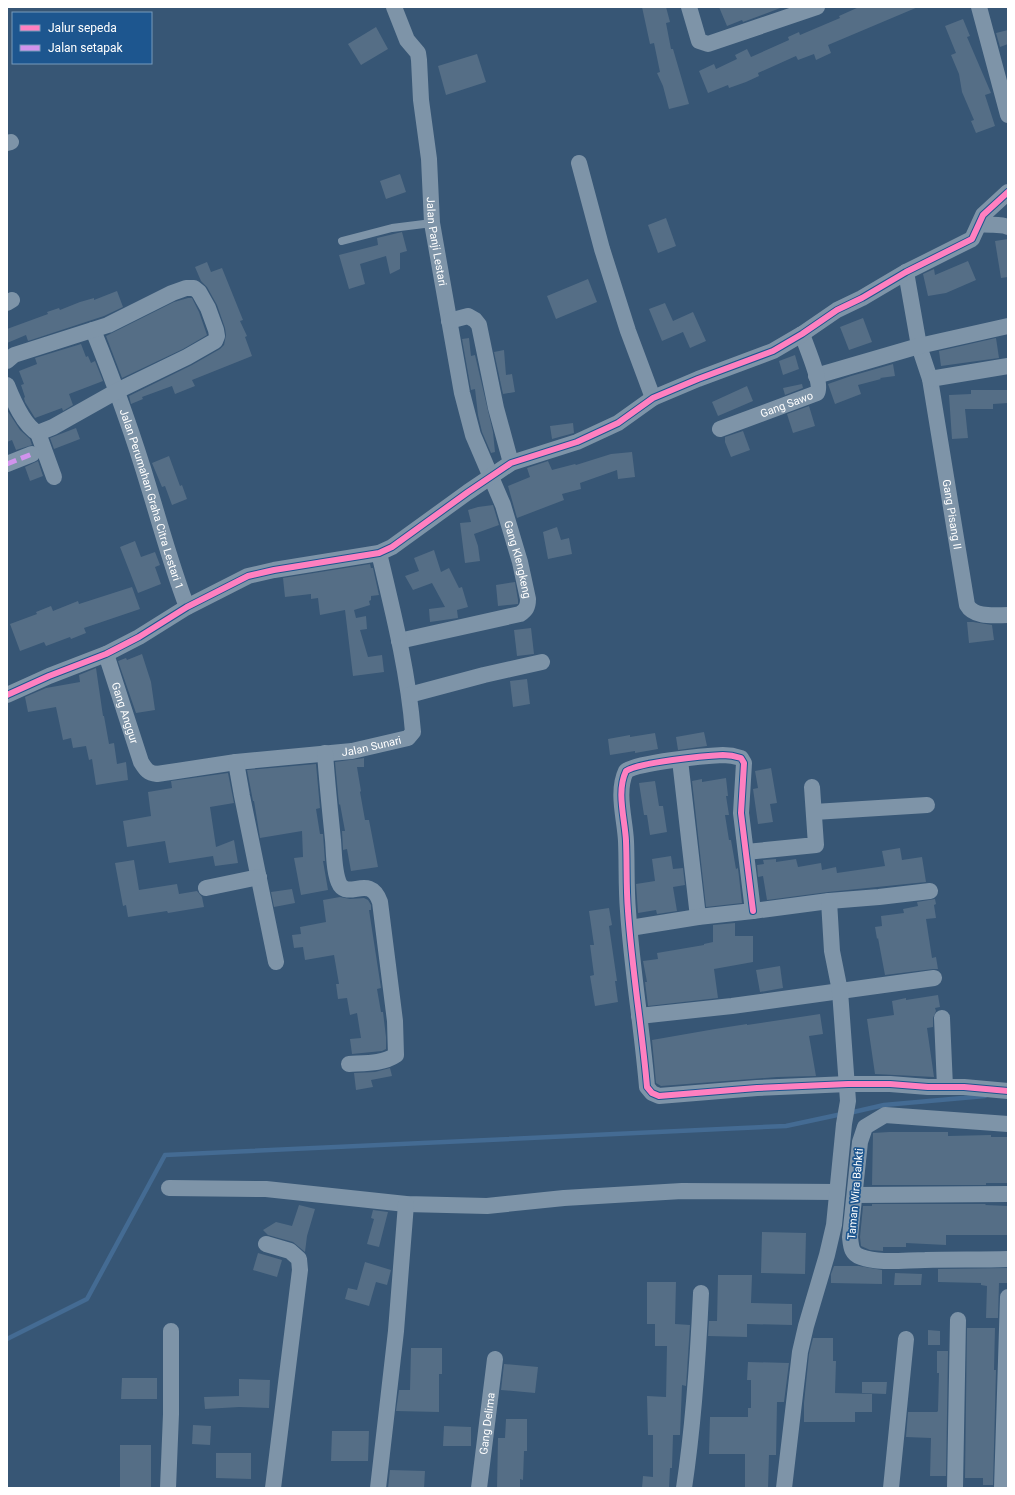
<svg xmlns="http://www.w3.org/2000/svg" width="1015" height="1495" viewBox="0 0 1015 1495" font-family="Roboto,sans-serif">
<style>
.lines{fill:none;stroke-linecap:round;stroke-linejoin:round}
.stream{stroke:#446b93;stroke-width:4.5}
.building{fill:#556e86}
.service{stroke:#7e94a8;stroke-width:8}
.minor{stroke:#7e94a8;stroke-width:16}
.quiet{stroke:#d193ec;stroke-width:5;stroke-dasharray:10 5;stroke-linecap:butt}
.cycleway-casing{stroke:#1d568f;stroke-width:8}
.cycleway{stroke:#ff80c0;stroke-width:6}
.labels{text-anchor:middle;stroke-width:3.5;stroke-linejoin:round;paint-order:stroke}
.street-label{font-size:11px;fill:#fff;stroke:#1d568f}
</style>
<rect width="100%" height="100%" fill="#375675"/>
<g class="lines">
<!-- stream -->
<g class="stream">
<polyline points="849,1113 884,1105 985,1096"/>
<polyline points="7,1339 87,1299 165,1155 786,1126 842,1114"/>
</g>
</g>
<!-- building -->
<g class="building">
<polygon points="642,7 666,7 670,22 666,23 671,49 673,49 689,104 669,109 663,86 657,73 660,72 654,43 650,44"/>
<polygon points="719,7 783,7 743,22 742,20 727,26"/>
<polygon points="859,7 918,7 828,45 831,53 816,60 814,54 798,60 796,56 758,73 759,76 746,82 729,88 728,85 708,93 699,71 714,64 716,69 737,59 735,55 747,49 751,57 789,40 788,37 799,32 800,35 840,18 839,16"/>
<polygon points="963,19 970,36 967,37 991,93 985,95 995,126 976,133 971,121 974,120 962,92 959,74 951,55 956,53 945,26"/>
<polygon points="376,27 388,49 361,65 348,44"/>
<polygon points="1008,30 1008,44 1000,47 996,33"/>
<polygon points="477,54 486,82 446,95 438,66"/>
<polygon points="400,174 406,192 386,199 380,181"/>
<polygon points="666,218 676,246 658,253 648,225"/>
<polygon points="402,232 407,251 400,253 400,269 390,274 386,256 360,264 365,284 349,289 339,255 378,245 377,238"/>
<polygon points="1008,239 1008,277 1001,278 995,241"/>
<polygon points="968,261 976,280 946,293 928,296 923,274 934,269 935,275"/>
<polygon points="207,262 211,272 222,268 243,320 240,321 247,336 245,337 252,356 192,380 195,386 175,394 172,386 142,397 143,399 131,404 129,396 192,365 220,349 224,345 226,335 225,328 217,305 207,287 201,281 195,267"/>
<polygon points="588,279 597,302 556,319 547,296"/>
<polygon points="117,291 123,307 104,316 28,341 26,335 7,343 7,329 48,314 47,312 59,308 60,310 80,302 94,298 94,300"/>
<polygon points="188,298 192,298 199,312 207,335 183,349 122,378 106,336 174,302"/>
<polygon points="665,303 673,321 693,312 706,341 690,348 683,332 662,341 649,309"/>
<polygon points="863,318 872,342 849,350 840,327"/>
<polygon points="469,338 471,356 475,355 493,432 495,452 491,453 482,432 478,415 475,389 471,390 462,339"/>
<polygon points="996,338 999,358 941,366 939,351"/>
<polygon points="81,344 86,357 88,356 91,363 95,361 103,381 69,394 73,405 63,411 62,408 35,418 25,402 24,398 25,397 21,385 24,384 19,371 37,364 35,358"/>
<polygon points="504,350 506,375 512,374 515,392 503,394 494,352"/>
<polygon points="795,355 799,369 783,375 779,361"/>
<polygon points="893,364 895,376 880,378 881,379 858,385 861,394 835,404 828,384 851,376"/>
<polygon points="802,384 803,388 785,395 783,388"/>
<polygon points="747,386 753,401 718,416 712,402"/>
<polygon points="971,390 1008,390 1008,403 993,404 993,409 965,409 968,438 952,439 949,395 971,394"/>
<polygon points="809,406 815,426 793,433 787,414"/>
<polygon points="7,410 20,430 30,439 32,445 16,450 12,440 7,442"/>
<polygon points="573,423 574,433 552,439 550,426"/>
<polygon points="76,428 80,439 54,449 50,438"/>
<polygon points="743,431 750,450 731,457 725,442 725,437"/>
<polygon points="632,452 635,477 618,479 617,470 580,483 581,489 562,494 564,500 517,518 508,486 530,477 527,468 548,461 552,470 575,464 576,465 611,454"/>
<polygon points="169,456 180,486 182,485 187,499 172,505 165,486 162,487 152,463"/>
<polygon points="38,461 43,476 30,481 25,467"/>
<polygon points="493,505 499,525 474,534 478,546 480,561 465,563 460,523 471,522 468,510 478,507"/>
<polygon points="557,527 561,540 569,538 572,554 548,559 543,532"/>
<polygon points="135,541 141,557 155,552 160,565 155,567 161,584 138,593 120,547"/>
<polygon points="434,550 441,572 449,568 459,588 462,587 468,607 457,610 458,618 430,622 429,609 445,607 432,583 413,590 405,576 419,571 414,558"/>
<polygon points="370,564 371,568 373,568 379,595 371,596 371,600 369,601 370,605 354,610 356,618 366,616 367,629 360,630 368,657 382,655 384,672 353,676 345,610 320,615 318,598 311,599 311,594 285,597 283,578"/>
<polygon points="515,582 518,600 518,604 498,606 496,585"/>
<polygon points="132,587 140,609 84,628 86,633 71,639 70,637 46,646 44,642 20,651 10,624 37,614 36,612 51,606 53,611 78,601 79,604"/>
<polygon points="967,622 973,622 992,625 994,640 969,643"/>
<polygon points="531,628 534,654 517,656 514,630"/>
<polygon points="142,654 151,682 155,710 136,713 118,661 126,658 127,660"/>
<polygon points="96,668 103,716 104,716 109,744 114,743 117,764 126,762 128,780 96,785 92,759 89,760 86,746 73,748 71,738 63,740 56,707 28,712 25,697 46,688 80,682 79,675"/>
<polygon points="527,679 530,704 513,707 510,681"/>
<polygon points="704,732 707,746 678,750 676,737"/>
<polygon points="655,733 658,749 635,753 635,751 610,755 608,739 630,735 630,737"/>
<polygon points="364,758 364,767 357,767 361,791 360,792 365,820 369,820 378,867 351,871 347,849 343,850 342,831 345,831 340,804 339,805 335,762"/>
<polygon points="316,764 320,808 316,809 320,834 323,834 325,861 323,861 328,890 301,895 294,858 303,857 302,831 260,838 254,801 253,801 247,770"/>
<polygon points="771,768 777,803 770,804 773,822 758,824 753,789 758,788 755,771"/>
<polygon points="228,773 234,803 210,807 216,847 234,840 238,863 215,866 213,856 169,863 165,841 127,847 123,821 151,816 148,792 172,788 171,781"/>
<polygon points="726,778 728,796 726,796 729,815 725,815 729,840 731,840 736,869 738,868 742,903 706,907 692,781 702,779 702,782"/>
<polygon points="655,781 659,806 663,806 667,832 650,835 647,815 644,815 639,783"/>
<polygon points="900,848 902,860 922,857 926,882 828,892 767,900 763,876 758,877 757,865 764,864 763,860 776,859 776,862 796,859 798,867 821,863 822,870 836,867 837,873 885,866 882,851"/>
<polygon points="671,856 673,869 683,868 685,885 673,887 677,911 657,914 656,910 638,913 636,884 655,881 652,859"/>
<polygon points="134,860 139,890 177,884 179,894 197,891 202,897 204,907 168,913 167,911 128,917 126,905 123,906 115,863"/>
<polygon points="292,889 295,903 274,907 271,892"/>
<polygon points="340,897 350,899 364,898 368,900 371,905 371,910 369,910 381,988 377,989 381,1012 383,1012 386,1037 386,1049 382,1051 352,1054 350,1039 361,1038 357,1013 350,1015 347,998 338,999 336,984 339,984 334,955 305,960 303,947 294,948 292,935 301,934 300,927 326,922 323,900"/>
<polygon points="935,899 936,904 934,905 936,918 926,919 932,958 936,957 938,969 933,969 885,975 878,938 877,939 875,927 882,926 881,916 904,913 903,909 918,906 917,902"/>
<polygon points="609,908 612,925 609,926 617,981 615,981 618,1002 595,1006 590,976 594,975 590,945 594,945 589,911"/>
<polygon points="735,923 735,936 753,936 753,962 714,969 718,998 648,1006 645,982 647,982 643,961 658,959 657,953 704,945 704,944 713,942 713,925"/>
<polygon points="780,966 783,988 760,992 756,970"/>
<polygon points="938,995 940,1007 935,1008 936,1011 933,1018 933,1027 927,1028 934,1077 875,1074 867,1019 894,1015 892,1001 906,998 906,1000"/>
<polygon points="820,1014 823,1034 809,1036 816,1076 777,1077 661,1086 656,1083 652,1040 715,1029 747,1024 747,1025"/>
<polygon points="390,1068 392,1076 371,1080 373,1087 356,1090 354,1073 375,1072"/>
<polygon points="889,1132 948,1132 948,1136 991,1135 991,1137 1008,1137 1008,1183 986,1183 986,1185 872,1185 873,1133"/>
<polygon points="872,1204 986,1204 985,1205 1008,1206 1008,1235 946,1235 946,1245 906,1243 906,1247 883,1247 883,1251 870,1250 861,1246 860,1237 863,1206 872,1206"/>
<polygon points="299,1205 315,1209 307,1236 305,1252 293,1242 268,1235 263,1230 276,1222 292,1226"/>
<polygon points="373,1210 388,1212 379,1247 367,1244 374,1219 371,1218"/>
<polygon points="762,1232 806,1233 805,1274 761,1273"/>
<polygon points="258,1253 282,1260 277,1277 253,1270"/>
<polygon points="365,1262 391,1270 387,1285 376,1282 369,1306 345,1299 348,1288 357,1290"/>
<polygon points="834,1266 859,1266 882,1270 882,1284 831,1283 831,1274"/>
<polygon points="1008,1268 1008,1283 999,1283 998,1318 986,1318 987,1286 981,1285 981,1283 938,1282 938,1269"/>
<polygon points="895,1273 922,1274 921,1285 894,1285"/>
<polygon points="718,1275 752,1275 751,1303 792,1304 792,1325 747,1324 747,1337 708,1336 709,1321 717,1321"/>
<polygon points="647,1282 676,1282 675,1324 690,1325 686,1386 682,1385 680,1435 673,1435 672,1468 670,1468 669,1488 642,1488 643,1476 653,1477 653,1435 648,1435 647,1396 666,1397 667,1346 655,1346 655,1324 647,1324"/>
<polygon points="967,1328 995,1328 994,1370 996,1370 993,1485 983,1485 983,1478 965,1478"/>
<polygon points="928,1330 940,1331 940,1345 928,1345"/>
<polygon points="813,1338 833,1338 833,1361 836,1361 835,1393 872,1394 872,1412 855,1412 855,1422 804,1422 804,1403 809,1354"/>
<polygon points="411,1348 442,1348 442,1374 439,1374 439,1412 396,1411 399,1390 410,1390"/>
<polygon points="937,1351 948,1351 946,1476 930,1476 931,1438 906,1437 908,1412 937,1412 938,1411 939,1373 937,1373"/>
<polygon points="748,1362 789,1363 784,1402 777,1402 776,1455 769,1455 768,1488 745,1488 745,1454 709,1454 710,1417 748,1417 748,1408 751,1408 751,1380 747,1380"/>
<polygon points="504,1364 538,1367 535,1393 501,1390"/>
<polygon points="122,1378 157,1378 157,1399 121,1399"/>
<polygon points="239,1379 270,1380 269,1408 239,1407 205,1409 204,1397 239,1396"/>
<polygon points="862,1382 887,1382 886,1394 862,1393"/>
<polygon points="506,1419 527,1419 527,1451 524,1451 523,1480 520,1479 520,1488 497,1488 498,1438 505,1438"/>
<polygon points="193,1425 211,1426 210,1445 192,1444"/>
<polygon points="444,1426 471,1427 471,1446 443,1446"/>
<polygon points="332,1431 369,1431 368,1461 331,1461"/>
<rect x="120" y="1445" width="31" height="43"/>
<polygon points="216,1453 251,1453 251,1479 216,1478"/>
<polygon points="390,1470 425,1471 424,1488 388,1488"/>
</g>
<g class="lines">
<!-- service -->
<polyline class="service" points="342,241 392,228 432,223"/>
<!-- minor -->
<g class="minor">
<path id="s1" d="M394,7L407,40L418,53L419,60L421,100L429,159L432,223L462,393L473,435L503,505L520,562L528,599C528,607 526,610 520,614L399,641"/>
<polyline points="689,7 699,41 708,44 817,7"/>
<polyline points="979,7 1008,115"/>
<polyline points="7,143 11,142"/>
<polyline points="579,163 602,249 628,331 653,398"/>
<path d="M980,224C990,226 999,223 1008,227"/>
<path id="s2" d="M906,272L919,346L930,379L967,605C974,618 995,615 1008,615"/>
<polyline points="7,303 12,300"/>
<polyline points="449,321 468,316 475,320 479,325 496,408 511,463"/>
<path id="s3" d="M93,330C114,382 133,434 149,488C161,527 172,568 187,607"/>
<path d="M7,361L14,355L108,325L172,293L186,288H194L199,292L208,308L216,330L217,336L215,341L187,357L117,391L53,427L38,433C24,426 13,400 7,385"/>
<polyline points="816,376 919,346 1008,326"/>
<polyline points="930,379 1008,366"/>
<path id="s4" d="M720,429L817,393C823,384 806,346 802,334"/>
<polyline points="38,433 54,477"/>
<polyline points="7,464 32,454"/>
<path id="s5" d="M106,654L141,762C146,770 148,773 157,774L236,762L352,751L408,738L413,732C408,671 393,612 379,553"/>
<polyline points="7,695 49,676 106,654 139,637 187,607 248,576 274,570 379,553 392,547 468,492 511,463 577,442 618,423 653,398 698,379 773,351 802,334 837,310 862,298 906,272 972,239 983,215 1008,192"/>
<polyline points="409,695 484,675 542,662"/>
<path d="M325,753C327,782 330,811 333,840C334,852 334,875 340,885C350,899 370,874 380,902L395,1021L396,1055C383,1064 364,1063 349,1064"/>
<polyline points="680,760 698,917"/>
<polyline points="236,762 242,796 276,962"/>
<polyline points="814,812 927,805"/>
<polyline points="746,852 816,845 812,787"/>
<polyline points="206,888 259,877"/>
<path d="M753,911L741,813L744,763L741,758C735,756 729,755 723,755C704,756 640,762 626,771C616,792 625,819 626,841C627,864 626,887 628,911C632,970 642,1028 647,1087L652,1093L659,1096L757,1088L848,1084H890L928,1087H964L1008,1091"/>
<polyline points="630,928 698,917 753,911 829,901 879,897 930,891"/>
<polyline points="639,1016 732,1006 934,978"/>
<polyline points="942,1018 945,1087"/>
<path d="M1008,1124L885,1115L865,1127L860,1142L850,1237C851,1246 851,1254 861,1257C879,1264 906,1260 925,1260C953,1259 980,1260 1008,1259"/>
<polyline points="169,1188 266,1189 406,1204 487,1206 564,1198 682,1191 837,1192"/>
<polyline points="855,1195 1008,1194"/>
<polyline points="266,1244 290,1251 299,1259 300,1270 273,1488"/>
<polyline points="168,1488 171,1414 171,1331"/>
<polyline points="378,1488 396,1331 406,1204"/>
<path id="s6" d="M479,1488L495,1359"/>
<path d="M684,1488C694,1422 698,1359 701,1293"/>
<polyline points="784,1488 800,1352 806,1326 827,1255 834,1225 844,1124 848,1101 840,991 832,951 829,901"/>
<polyline points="891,1488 906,1339"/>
<polyline points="955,1488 958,1320"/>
<polyline points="1002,1488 1008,1297"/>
</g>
<!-- quiet -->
<polyline class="quiet" points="7,464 32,454"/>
<defs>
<g id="cycleway">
<polyline points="7,695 49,676 106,654 139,637 187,607 248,576 274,570 379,553 392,547 468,492 511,463 577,442 618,423 653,398 698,379 773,351 802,334 837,310 862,298 906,272 972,239 983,215 1008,192"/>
<path d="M753,911L741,813L744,763L741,758C735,756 729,755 723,755C704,756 640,762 626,771C616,792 625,819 626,841C627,864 626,887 628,911C632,970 642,1028 647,1087L652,1093L659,1096L757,1088L848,1084H890L928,1087H964L1008,1091"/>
</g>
</defs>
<!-- cycleway casing -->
<use href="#cycleway" class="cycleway-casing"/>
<!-- cycleway -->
<use href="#cycleway" class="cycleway"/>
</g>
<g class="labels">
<!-- street labels -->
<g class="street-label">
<text dy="4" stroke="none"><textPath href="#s1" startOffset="242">Jalan Panji Lestari</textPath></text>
<text dy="4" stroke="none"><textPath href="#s4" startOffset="71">Gang Sawo</textPath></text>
<text dy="4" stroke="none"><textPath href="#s3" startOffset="179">Jalan Perumahan Graha Citra Lestari 1</textPath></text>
<text dy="4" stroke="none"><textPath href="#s2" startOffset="247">Gang Pisang II</textPath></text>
<text dy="4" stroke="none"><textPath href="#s1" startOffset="572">Gang Klengkeng</textPath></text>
<text dy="4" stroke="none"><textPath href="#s5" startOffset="62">Gang Anggur</textPath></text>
<text dy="4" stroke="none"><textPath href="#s5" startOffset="351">Jalan Sunari</textPath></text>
<text transform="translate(855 1194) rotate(-85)" y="4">Taman Wira Bahkti</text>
<text dy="4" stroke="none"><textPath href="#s6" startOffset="65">Gang Delima</textPath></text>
</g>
</g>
<!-- border -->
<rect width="1015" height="1495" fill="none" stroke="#ffffff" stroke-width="16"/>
<!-- legend -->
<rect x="12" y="12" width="140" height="52" fill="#1d568f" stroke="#779abc"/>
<rect x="20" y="25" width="20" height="6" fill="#ff80c0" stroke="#779abc"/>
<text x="48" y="32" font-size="12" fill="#ffffff">Jalur sepeda</text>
<rect x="20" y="45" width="20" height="6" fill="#d193ec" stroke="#779abc"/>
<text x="48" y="52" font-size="12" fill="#ffffff">Jalan setapak</text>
</svg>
